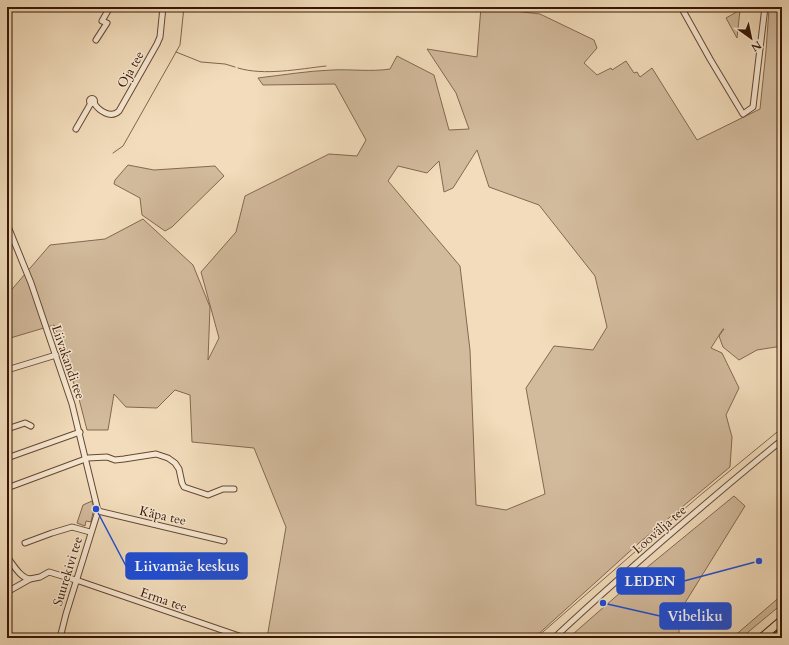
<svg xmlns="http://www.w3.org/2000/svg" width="789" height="645" viewBox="0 0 789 645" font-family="Cardo,serif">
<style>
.green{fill:#d2ba9c;stroke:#846850;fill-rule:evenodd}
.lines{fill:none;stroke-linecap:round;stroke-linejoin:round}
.stream{stroke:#81654d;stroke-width:1}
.minor-casing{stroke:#664832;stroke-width:7}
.highway-casing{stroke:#371604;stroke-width:9}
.minor{stroke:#f7e8d3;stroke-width:5}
.highway{stroke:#f2dcbb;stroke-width:7}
.labels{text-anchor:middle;stroke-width:3;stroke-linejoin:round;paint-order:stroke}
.street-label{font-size:13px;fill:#371604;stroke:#f7e8d3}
.leader{fill:none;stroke:#1d4ed8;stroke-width:1.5}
.callout-dot{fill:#1d4ed8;stroke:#f7e8d3;stroke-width:1.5}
.callout{fill:#1d4ed8;stroke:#1d4ed8;stroke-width:1.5}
.callout-label{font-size:14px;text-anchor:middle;font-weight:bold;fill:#fff}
</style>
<rect width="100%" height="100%" fill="#f2dcbb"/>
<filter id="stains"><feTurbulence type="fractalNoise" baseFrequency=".005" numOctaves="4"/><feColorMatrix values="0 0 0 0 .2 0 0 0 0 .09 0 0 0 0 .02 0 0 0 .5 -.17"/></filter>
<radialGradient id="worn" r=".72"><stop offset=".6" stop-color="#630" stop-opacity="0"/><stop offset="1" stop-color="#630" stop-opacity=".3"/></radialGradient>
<!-- green -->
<g class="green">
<path d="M481,7L540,14L594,40L597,48L584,63L597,75L611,68L612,70L626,61L634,73L637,72L640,77L652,68L697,140L760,109L766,51L769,9L777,10L778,8L782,7V346L757,350L739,360L723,347L719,336L724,329H723L711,348L722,353L739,388L726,415L732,437L730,467L639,543L534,638H267L286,527L254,448L192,442L190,395L175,390L157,408L126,407L114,394L108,430H87L79,399L54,325L7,339V295L50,245L105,239L143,219L193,265L210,307L208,360L219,338L201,272L236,232L245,196L329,154L357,156L366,140L335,84L263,85L258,78C283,75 307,71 332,70C351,69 371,72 390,69L397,56L434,75L449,130L469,129L456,93L427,49L477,57ZM477,150L489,187L539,205L595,276L607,327L593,350L554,346L526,388L545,494L506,510L476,505L470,350L460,266L388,181L398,166L427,173L439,161L444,192L453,188Z"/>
<polygon points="740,10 737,38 726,18"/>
<polygon points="128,165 154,170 215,166 224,176 172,227 165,231 142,215 140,198 114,184 115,180"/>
<polygon points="734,496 745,506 675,619 679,623 679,634 691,638 564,638 573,634 629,585 638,587 645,569"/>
<polygon points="92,501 94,508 91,522 86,521 85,526 77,523 83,505"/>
<polygon points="782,595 782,604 741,638 732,638"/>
</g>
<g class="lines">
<!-- stream -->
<g class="stream">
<polyline points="176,52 201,62 225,64 235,67"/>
<path d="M238,68C264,76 299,69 326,66"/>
<polyline points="113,153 123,146 180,45 184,7"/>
<polyline points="536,638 698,497 782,428"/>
</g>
<defs>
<g id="minor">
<polyline points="681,7 710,59 743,114 753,107 765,7"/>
<polyline points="96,40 107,23 102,21 110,7"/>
<circle cx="92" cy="101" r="2.5"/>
<path d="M94,103C99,111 111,119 119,111L157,44L160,37L163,7"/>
<polyline points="76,129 91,103"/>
<polyline points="7,224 31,283 72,404 98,511 66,614 60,638"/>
<polyline points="7,370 56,355"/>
<polyline points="7,429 25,423 31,426"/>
<polyline points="7,458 80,432"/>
<polyline points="7,488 88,458 107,457 115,460 124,459 156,454 168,458 175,463 179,469 182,483 184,487 208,495 223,489 234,489"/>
<polyline points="98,511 224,541"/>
<polyline points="25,543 52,533 72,527 90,532"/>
<path d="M7,557C13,564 20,578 30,579"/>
<polyline points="7,592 30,579 40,577 49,572 79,581 245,638"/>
<polyline points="39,638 43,637 60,638"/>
<path d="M554,638C628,569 704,504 782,440"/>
</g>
<g id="highway">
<polyline points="761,638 782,620"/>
<polyline points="775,638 782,632"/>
</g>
</defs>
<!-- minor casing -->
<use href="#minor" class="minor-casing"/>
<!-- highway casing -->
<use href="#highway" class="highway-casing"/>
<!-- minor -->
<use href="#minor" class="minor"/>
<!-- highway -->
<use href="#highway" class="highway"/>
</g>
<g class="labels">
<!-- street labels -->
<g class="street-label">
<text transform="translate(130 69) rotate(-60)" y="5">Oja tee</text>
<text transform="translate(69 362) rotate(71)" y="5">Liivakandi tee</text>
<text transform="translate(163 515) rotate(13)" y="5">Käpa tee</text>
<text transform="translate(659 529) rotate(-41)" y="5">Loovälja tee</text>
<text transform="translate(67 571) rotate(-73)" y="5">Suurekivi tee</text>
<text transform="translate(164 599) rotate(19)" y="5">Erma tee</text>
</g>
</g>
<!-- callouts -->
<path class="leader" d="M96 509L126 566M759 561L684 581M603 603L660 616"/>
<g class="callout-dot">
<circle cx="96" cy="509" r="4"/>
<circle cx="759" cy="561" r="4"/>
<circle cx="603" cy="603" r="4"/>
</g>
<g class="callout">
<rect x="126" y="553" width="121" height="26" rx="4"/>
<rect x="617" y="568" width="67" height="26" rx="4"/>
<rect x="660" y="603" width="71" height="26" rx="4"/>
</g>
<g class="callout-label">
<text x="187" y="571">Liivamäe keskus</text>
<text x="650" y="586">LEDEN</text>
<text x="695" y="621">Vibeliku</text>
</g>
<!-- margin -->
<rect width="789" height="645" fill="none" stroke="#f2dcbb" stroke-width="24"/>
<rect x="8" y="8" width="773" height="629" fill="none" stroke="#371604" stroke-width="2"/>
<rect x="12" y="12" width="765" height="621" fill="none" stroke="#371604"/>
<!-- north arrow -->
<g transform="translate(751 38) rotate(147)" stroke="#f7e8d3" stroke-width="3" paint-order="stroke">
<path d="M0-3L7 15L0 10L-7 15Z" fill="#371604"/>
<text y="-6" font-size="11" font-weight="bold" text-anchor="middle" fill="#371604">N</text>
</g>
<rect width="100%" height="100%" filter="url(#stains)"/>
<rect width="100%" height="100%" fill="url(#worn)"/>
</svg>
